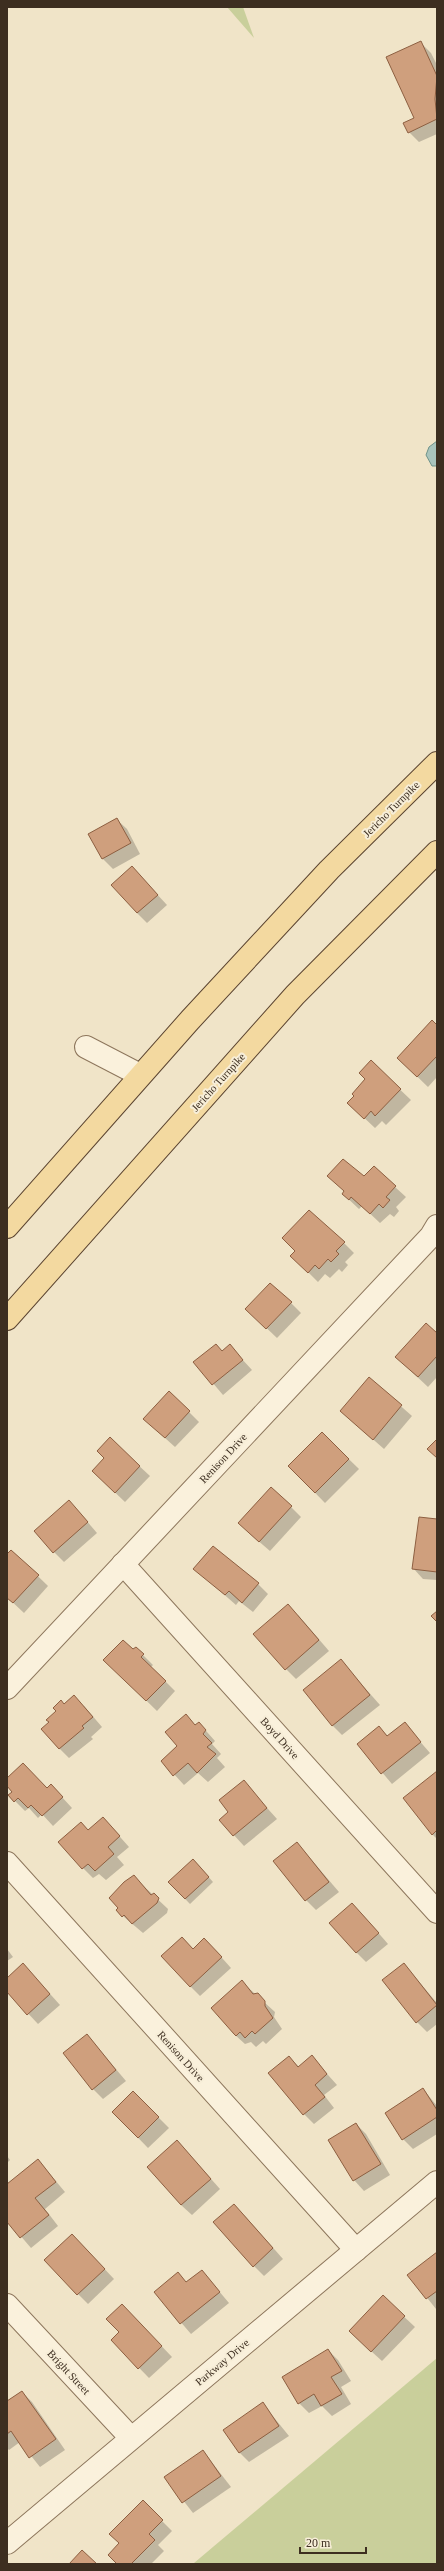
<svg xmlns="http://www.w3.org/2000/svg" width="444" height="2571" viewBox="0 0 444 2571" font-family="'Times New Roman',serif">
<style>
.green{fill:#c9cf9b}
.water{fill:#a9c4bc;stroke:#6f938a}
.shadow{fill:#0003}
.building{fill:#cf9f7d;stroke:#8d5f41}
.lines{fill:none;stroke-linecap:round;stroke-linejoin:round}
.minor-casing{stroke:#8d765c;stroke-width:24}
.primary-casing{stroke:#5b4430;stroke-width:24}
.minor{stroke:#faf1dc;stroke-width:22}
.primary{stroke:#f3d9a0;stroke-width:22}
.labels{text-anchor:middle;stroke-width:4;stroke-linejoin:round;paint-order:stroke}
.street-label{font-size:11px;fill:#3d2e20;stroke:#f7eed8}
</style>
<rect width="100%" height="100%" fill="#f0e4c8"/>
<!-- green -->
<g class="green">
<polygon points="227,7 243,7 254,38"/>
<polygon points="437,2358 437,2564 193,2564 194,2563"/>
</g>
<!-- water -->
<polygon class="water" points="437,441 437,466 432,466 426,455 429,447"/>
<!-- shadow -->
<g class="shadow">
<polygon points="421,43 431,53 437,65 437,134 419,142 409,132 415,119"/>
<polygon points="116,819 127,829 140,854 113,869 103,859 89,834"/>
<polygon points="142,878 167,905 147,923 137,913"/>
<polygon points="437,1026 437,1077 428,1087 398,1058"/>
<polygon points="371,1062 411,1100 386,1125 382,1121 375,1128 359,1113"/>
<polygon points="364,1178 395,1187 406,1197 396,1207 399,1211 394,1217 390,1214 380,1223 362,1206 359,1209 343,1194"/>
<polygon points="344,1243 354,1253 345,1262 348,1265 342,1272 339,1269 330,1278 325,1274 318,1282 302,1266"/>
<polygon points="291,1303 301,1313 277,1338 257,1319"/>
<polygon points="437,1334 437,1377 428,1387 396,1357"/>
<polygon points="230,1346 252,1370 223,1395 195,1362 222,1352"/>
<polygon points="369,1378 412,1416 384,1449 341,1411"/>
<polygon points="189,1412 199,1422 175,1447 155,1429"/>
<polygon points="322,1433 359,1469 325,1503 289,1466"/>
<polygon points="110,1439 150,1476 125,1502 103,1481"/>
<polygon points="291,1507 301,1517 270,1551 249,1533"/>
<polygon points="79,1512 97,1533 64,1562 54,1552"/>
<polygon points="437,1520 437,1580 423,1579 413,1568"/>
<polygon points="12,1551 48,1586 24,1613 7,1597 7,1556"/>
<polygon points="195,1569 258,1584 268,1594 253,1612 239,1601 236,1605"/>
<polygon points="298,1615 329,1651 296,1679 286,1669"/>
<polygon points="133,1651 143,1655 153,1665 151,1667 175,1691 157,1711 115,1670"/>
<polygon points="341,1661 380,1705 342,1735 332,1725"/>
<polygon points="64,1705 84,1706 102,1727 91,1737 93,1739 69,1758 59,1748 50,1722"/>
<polygon points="199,1723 215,1741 212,1744 221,1754 217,1758 225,1767 208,1782 198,1773 184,1785 162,1761"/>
<polygon points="404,1723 430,1753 392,1784 358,1744 379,1728 388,1736"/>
<polygon points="437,1772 437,1839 432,1834"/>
<polygon points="7,1779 47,1789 61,1796 72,1808 53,1826 42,1814 38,1818 29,1808 25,1811 9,1795 13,1792 7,1785"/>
<polygon points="244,1782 277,1819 244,1846 220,1820 230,1812"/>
<polygon points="81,1823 89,1831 113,1829 129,1847 117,1857 124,1865 106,1880 99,1874 93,1878 83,1868"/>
<polygon points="297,1843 339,1892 316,1910 306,1900"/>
<polygon points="198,1865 213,1882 190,1904 169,1882"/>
<polygon points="134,1877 168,1909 167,1913 143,1933 123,1916"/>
<polygon points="362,1914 388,1944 366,1962 356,1952"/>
<polygon points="7,1949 13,1957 7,1961"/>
<polygon points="214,1949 231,1968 200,1996 190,1986 193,1950"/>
<polygon points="404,1964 437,2003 437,2024 427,2032 417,2022"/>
<polygon points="33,1975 60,2005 38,2024 7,1991 7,1979"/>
<polygon points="242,1982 275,2012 274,2017 282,2029 266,2044 263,2041 256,2047 251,2042 245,2044 234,2034"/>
<polygon points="87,2035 126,2081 103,2099 93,2089"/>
<polygon points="289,2057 299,2067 312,2057 337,2085 324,2095 334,2108 314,2124 304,2114"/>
<polygon points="423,2089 437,2106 437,2134 413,2149 403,2139"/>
<polygon points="133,2092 169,2128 148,2148 113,2112"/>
<polygon points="356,2124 366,2134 390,2175 364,2191 354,2180 330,2140"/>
<polygon points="187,2152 220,2189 192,2215 181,2205"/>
<polygon points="7,2156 10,2160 7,2163"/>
<polygon points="38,2160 65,2192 45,2209 58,2226 31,2248 7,2220 7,2185"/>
<polygon points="244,2215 283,2259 264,2276 254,2266"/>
<polygon points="82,2245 114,2279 88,2304 78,2294"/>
<polygon points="437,2254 437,2308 436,2309 409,2275"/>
<polygon points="202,2271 229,2303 191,2334 155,2292 178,2274 187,2283"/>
<polygon points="383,2297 415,2327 382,2361 360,2341"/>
<polygon points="132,2315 172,2357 149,2378 112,2340"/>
<polygon points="328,2350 338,2360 351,2381 341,2387 351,2404 332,2416 322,2406 309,2413 299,2403"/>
<polygon points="22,2392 32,2402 65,2450 40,2467 20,2442 9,2450 7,2448 7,2402"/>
<polygon points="263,2404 289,2436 249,2462 239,2452"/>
<polygon points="203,2451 231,2487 193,2513 165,2477"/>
<polygon points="143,2502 172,2531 158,2545 164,2551 151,2564 119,2564 120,2544"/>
</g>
<!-- building -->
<g class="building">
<polygon points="421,41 437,76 435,99 437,119 408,133 403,123 414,118 386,57"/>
<polygon points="117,818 131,843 102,859 88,834"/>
<polygon points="132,866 158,895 137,913 111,885"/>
<polygon points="432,1020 437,1025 437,1056 417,1077 397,1058"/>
<polygon points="371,1060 401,1089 375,1116 371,1111 364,1119 347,1103 354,1096 352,1094 365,1079 359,1073"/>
<polygon points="343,1159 364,1176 374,1166 396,1186 386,1197 390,1200 383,1208 379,1204 370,1214 351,1197 349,1200 342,1194 344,1191 327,1176"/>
<polygon points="309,1210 345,1242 336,1251 339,1254 331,1262 328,1259 319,1269 315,1265 308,1273 290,1256 295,1251 282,1238"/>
<polygon points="270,1283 292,1302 266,1329 245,1309"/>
<polygon points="426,1323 437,1333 437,1356 418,1377 395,1357"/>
<polygon points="216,1344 222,1351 230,1344 243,1360 212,1385 193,1362"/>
<polygon points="369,1377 402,1405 373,1440 340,1411"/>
<polygon points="169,1391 190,1411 165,1438 143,1419"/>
<polygon points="322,1432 349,1459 315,1493 288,1466"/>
<polygon points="110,1437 140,1466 115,1493 92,1471 104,1458 97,1451"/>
<polygon points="437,1439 437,1458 427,1449"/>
<polygon points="271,1487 292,1506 259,1542 238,1523"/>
<polygon points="69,1500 88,1522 53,1553 34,1531"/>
<polygon points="419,1517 437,1519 437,1572 412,1569"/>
<polygon points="213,1546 259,1583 242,1603 229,1591 225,1595 193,1569"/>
<polygon points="11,1550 39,1575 13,1603 7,1598 7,1554"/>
<polygon points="288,1604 319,1640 285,1670 253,1634"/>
<polygon points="437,1611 437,1622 431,1616"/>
<polygon points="123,1640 133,1649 136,1647 144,1654 141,1657 166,1681 146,1701 103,1660"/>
<polygon points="341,1659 370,1695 332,1726 303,1690"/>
<polygon points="74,1695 93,1717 82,1726 84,1728 59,1749 41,1729 49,1722 46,1720 56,1711 53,1708 61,1700 64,1704"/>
<polygon points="186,1714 195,1725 199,1722 206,1730 203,1734 212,1743 207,1747 216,1754 197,1773 188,1763 173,1776 161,1761 177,1746 165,1732"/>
<polygon points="405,1722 421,1742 381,1774 357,1744 379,1726 387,1736"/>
<polygon points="23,1763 47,1788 51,1784 63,1797 42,1816 31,1805 28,1808 18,1798 14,1802 8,1795 12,1792 7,1786 7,1778"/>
<polygon points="437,1771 437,1830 432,1835 403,1798"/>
<polygon points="244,1780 267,1808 233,1836 219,1820 228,1812 219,1800"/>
<polygon points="103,1817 120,1836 108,1847 114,1854 95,1871 88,1864 82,1869 58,1842 81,1822 88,1830"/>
<polygon points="297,1842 329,1882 305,1901 273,1861"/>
<polygon points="193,1859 209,1877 185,1899 168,1882"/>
<polygon points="134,1875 151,1895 154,1893 159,1898 157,1903 132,1924 124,1915 122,1917 116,1910 118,1908 109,1898 124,1882"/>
<polygon points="352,1903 379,1933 356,1953 329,1923"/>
<polygon points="182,1937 193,1949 204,1938 222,1957 190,1987 161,1956"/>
<polygon points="23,1963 50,1994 27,2015 7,1992 7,1978"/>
<polygon points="404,1963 437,2005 416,2023 382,1980"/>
<polygon points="242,1980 253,1994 258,1993 265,2001 265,2006 273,2018 255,2034 252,2031 245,2038 240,2032 236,2036 234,2034 211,2008"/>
<polygon points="87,2034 116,2070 92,2090 63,2053"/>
<polygon points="312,2055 327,2074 315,2085 325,2097 303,2115 268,2073 289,2056 298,2067"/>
<polygon points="423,2088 437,2110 437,2117 402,2140 385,2113"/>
<polygon points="133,2091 159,2117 138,2138 112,2112"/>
<polygon points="356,2123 381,2164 353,2181 328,2140"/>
<polygon points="177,2140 211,2179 181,2205 147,2167"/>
<polygon points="38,2159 56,2182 35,2198 49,2215 20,2238 7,2222 7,2184"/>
<polygon points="234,2204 273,2248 253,2267 213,2222"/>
<polygon points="72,2234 105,2269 77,2295 44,2260"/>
<polygon points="437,2252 437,2291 426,2299 407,2275"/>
<polygon points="202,2270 220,2292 180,2324 154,2292 178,2272 186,2282"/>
<polygon points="383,2295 405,2316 371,2352 349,2331"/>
<polygon points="122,2304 162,2346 138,2369 111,2340 119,2332 106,2319"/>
<polygon points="328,2349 342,2371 331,2377 342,2394 321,2406 314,2394 298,2404 282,2377"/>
<polygon points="22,2391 56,2439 29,2458 11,2431 7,2434 7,2401"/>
<polygon points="263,2402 279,2426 239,2453 223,2430"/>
<polygon points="203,2450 221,2476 182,2503 164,2477"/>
<polygon points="143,2500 163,2520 149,2534 155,2540 131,2564 117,2564 108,2555 119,2543 109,2534"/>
<polygon points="82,2550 97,2564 69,2564"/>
</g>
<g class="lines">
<defs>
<g id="minor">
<polyline points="86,1047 140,1075"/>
<polyline points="123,1564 437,1912"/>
<polyline points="7,1688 431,1236 437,1226"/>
<polyline points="7,1863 356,2250"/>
<polyline points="7,2305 131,2438"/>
<polyline points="7,2543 437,2182"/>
</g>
<g id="primary">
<polyline points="7,1227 190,1020 329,870 437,763"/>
<polyline points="7,1319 295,995 437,852"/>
</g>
</defs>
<!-- minor casing -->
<use href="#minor" class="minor-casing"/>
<!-- primary casing -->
<use href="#primary" class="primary-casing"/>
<!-- minor -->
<use href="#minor" class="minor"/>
<!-- primary -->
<use href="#primary" class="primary"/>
</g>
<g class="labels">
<!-- street labels -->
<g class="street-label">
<text transform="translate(391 809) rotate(-45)" y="4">Jericho Turnpike</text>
<text transform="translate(218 1082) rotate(-48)" y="4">Jericho Turnpike</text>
<text transform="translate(223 1458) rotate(-47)" y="4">Renison Drive</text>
<text transform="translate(280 1738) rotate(48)" y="4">Boyd Drive</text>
<text transform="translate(181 2056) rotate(48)" y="4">Renison Drive</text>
<text transform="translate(222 2362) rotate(-40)" y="4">Parkway Drive</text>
<text transform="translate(69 2372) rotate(47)" y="4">Bright Street</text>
</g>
</g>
<!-- border -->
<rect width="444" height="2571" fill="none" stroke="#3d2e20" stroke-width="16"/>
<!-- scale -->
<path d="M300 2547v6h66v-6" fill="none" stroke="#3d2e20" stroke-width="2"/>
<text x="306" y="2547" font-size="12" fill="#3d2e20" stroke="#f7eed8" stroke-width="3" paint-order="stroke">20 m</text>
</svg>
